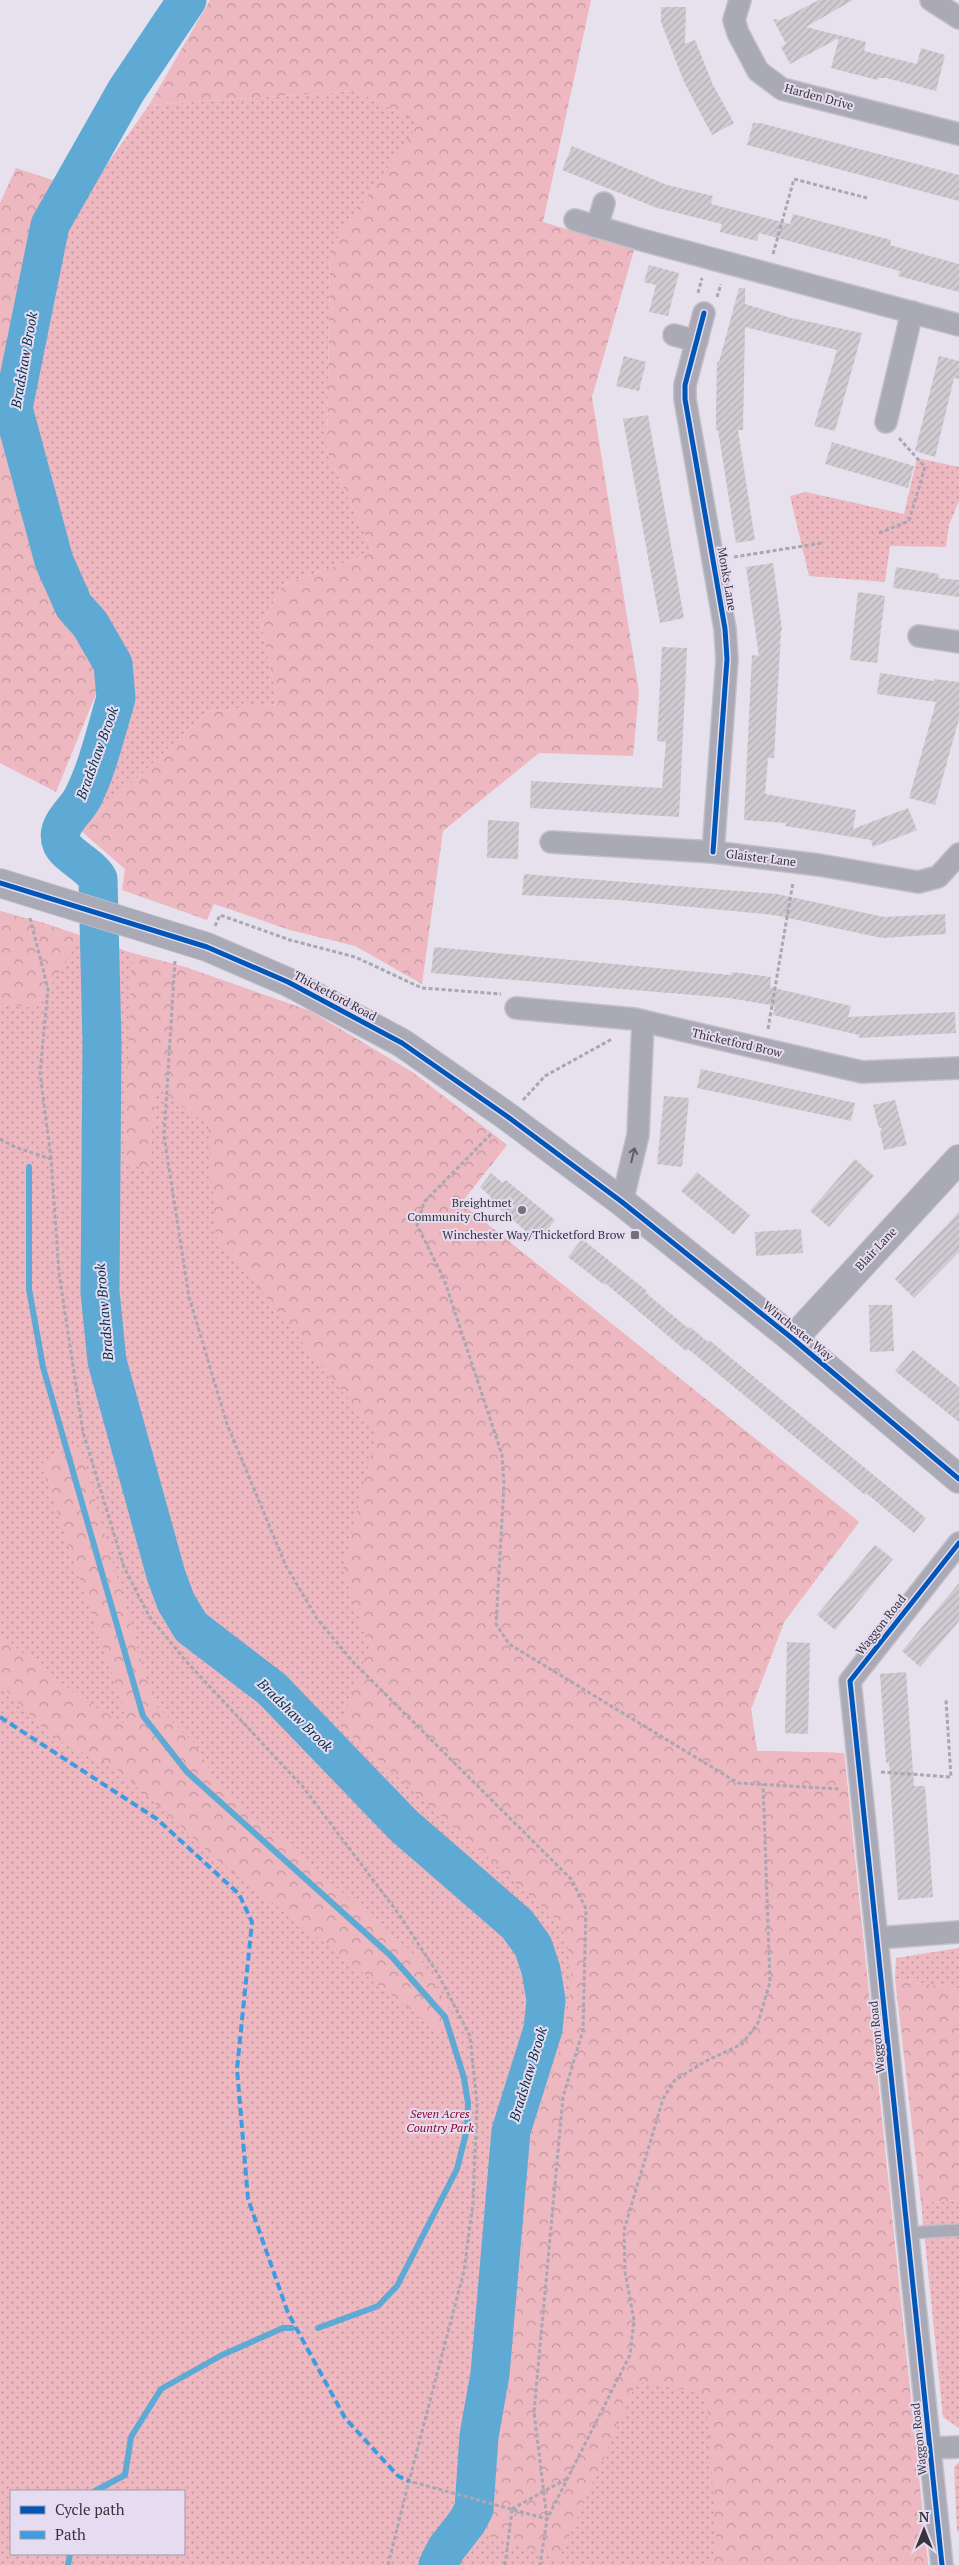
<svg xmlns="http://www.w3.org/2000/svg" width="959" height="2565" viewBox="0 0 959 2565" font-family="'PT Serif',serif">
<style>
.green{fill:url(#green-dots);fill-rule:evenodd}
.forest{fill:url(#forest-crowns)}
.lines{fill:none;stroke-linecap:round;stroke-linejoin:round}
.stream{stroke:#5fa9d5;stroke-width:6}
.river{stroke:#5fa9d5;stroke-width:39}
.building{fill:url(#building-hatch)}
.service-casing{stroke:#c3bfc8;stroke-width:14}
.minor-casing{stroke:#c3bfc8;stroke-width:24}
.tertiary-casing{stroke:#c3bfc8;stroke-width:30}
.path{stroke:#a8a7b2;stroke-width:3;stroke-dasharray:4 2.5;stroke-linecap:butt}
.service{stroke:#a9aab6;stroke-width:11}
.minor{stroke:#a9aab6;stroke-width:21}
.tertiary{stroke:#a9aab6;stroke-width:28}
.quiet{stroke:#3e9de2;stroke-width:4;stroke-dasharray:8 4;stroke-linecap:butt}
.cycleway-casing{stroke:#e6dcf1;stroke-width:8}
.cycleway{stroke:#0057b8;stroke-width:5}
.oneway{stroke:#605d67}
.poi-dot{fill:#75717a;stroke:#e6dcf1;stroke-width:2}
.labels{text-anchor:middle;stroke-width:4;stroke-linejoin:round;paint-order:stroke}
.street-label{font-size:12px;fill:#38343c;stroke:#e6dcf1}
.poi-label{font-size:12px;fill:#38343c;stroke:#e6dcf1;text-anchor:end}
.park-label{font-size:12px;font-style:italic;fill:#8a082c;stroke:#e6dcf1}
.water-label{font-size:14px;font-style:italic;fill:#012e46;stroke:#e6dcf1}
</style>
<defs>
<pattern id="green-dots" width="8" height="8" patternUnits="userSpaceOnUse" patternTransform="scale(1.25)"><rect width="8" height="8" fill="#eeb8c1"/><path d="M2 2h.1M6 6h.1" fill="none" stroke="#c2969e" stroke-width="1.8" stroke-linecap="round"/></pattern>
<pattern id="forest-crowns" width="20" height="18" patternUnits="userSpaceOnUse" patternTransform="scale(1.25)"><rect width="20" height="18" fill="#eeb8c1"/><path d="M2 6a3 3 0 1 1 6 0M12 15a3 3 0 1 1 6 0" fill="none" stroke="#c2969e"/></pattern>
<pattern id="building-hatch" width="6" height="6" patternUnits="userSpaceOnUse" patternTransform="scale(1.25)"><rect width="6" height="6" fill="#d0cad1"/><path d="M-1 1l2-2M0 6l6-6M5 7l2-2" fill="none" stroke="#b3aeb4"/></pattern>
</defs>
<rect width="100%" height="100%" fill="#e6e1ec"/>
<!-- green -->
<g class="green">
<polygon points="355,91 420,123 330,249 327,451 373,552 283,585 261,624 278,704 207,712 81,831 130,709 122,655 70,555 30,404 66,222 149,105"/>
<polygon points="917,458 959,467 959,501 949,525 946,547 890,546 885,582 809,576 790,496 806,492 904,514"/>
<path d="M0,911L44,923L132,953L185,967L310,1011L412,1072L507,1145L461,1203L859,1522L784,1622L751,1709L757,1751L844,1753L928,2565H0ZM11,2491H184V2554H11Z"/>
<polygon points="959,1948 959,1989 895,1979 896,1958"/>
<polygon points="959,2200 959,2428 943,2417 921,2203"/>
<polygon points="959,2462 959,2531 957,2532 954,2467"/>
</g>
<!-- forest -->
<g class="forest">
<polygon points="210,0 591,0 543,222 634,250 592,397 639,692 633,756 539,753 443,831 422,984 355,946 290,930 214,904 207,920 122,890 125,869 81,831 207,712 278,704 261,624 283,585 373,552 327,451 330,249 419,123 355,91 149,105"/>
<polygon points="16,168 62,183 40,226 3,413 43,564 62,611 105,672 56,792 0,763 0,203"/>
<polygon points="0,911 82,936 36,1008 0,1003"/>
<polygon points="132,953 185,967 310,1011 412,1072 507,1145 461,1203 859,1522 784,1622 751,1709 757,1751 844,1753 928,2565 708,2565 717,2546 706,2393 637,2382 559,2559 487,2536 495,2461 511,2378 531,2139 566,2030 572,1979 566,1937 554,1917 340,1726 369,1647 343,1570 376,1433 216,1236 208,1125 156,1087 150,1170 124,1163"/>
<polygon points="79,1445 145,1674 156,1706 196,1745 213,1777 246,1810 421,1960 456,2021 438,2031 221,1863 117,1769 54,1739 0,1684 0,1635 86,1702 130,1726 41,1464"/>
<polygon points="895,1979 959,1989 959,2200 921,2203"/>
</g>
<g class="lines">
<!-- stream -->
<g class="stream">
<polyline points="29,1167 29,1289 43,1367 143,1716 187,1772 391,1956 445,2017 464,2078 468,2103 467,2129 457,2169 397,2286 378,2306 318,2328"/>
<polyline points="95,2491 125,2475 131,2437 161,2389 222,2355 283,2328 292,2328"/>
<polyline points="68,2565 70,2554"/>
</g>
<!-- river -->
<path class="river" d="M187,0L126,91L50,225L13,408L54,561L74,606L90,624L113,664L116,698C106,731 98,767 83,797C76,812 54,825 62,844C68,856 90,865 98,879L102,1043L100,1292L107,1361L166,1575L176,1602L191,1627L272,1689L404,1826L517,1924L533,1946L541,1970L546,2000L543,2029L511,2131L490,2374L479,2436L474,2509L467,2522L446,2549L438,2565"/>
</g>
<!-- building -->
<g class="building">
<polygon points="819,0 853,0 806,27 866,42 864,51 917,64 921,48 945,55 936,91 886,78 878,78 877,80 831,68 839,38 790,64 781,47 786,44 773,19 780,20"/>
<polygon points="661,7 686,7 685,44 695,40 713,85 734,123 712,135 684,82 661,22"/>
<polygon points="753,123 760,123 959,175 959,201 747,145"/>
<polygon points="572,146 667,185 713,196 711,204 790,224 793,214 891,240 890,245 959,264 959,292 898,276 900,271 759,233 757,241 720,232 722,224 657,208 562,170"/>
<polygon points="649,265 679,273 668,316 649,312 656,285 644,282"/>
<polygon points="739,288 745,288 745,304 791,318 862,333 835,431 814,426 837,350 745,327 743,430 738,430 755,540 736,543 718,430 716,430 716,413 717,362 719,362"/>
<polygon points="624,356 646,362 639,391 616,386"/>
<polygon points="939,356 959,361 959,379 954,378 935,457 915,451"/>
<polygon points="648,415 684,618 660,623 623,419"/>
<polygon points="832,442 914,466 908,488 825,464"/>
<polygon points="773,563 782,630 781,631 774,758 768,758 765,794 856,810 853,829 908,808 917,830 873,847 871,840 785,826 786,823 744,820 752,655 759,656 746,567"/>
<polygon points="896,567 939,574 938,578 959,580 959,597 893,588"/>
<polygon points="858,592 885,596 877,663 850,660"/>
<polygon points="662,647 687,648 679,817 530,808 531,781 662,788 666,742 657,741"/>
<polygon points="880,673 934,681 934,679 959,682 959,719 935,805 909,798 936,702 877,694"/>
<polygon points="488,820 519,822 518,859 487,858"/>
<polygon points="524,874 777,894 884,917 945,914 946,934 882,938 774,915 619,900 522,895"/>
<polygon points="434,947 731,975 732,972 771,977 770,987 851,1006 848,1017 955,1012 956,1033 859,1038 859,1035 773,1015 775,1006 729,998 431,973"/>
<polygon points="701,1069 855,1103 851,1121 697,1088"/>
<polygon points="664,1096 689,1098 682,1167 657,1164"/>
<polygon points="895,1100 907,1145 884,1150 880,1132 882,1128 879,1128 873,1105"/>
<polygon points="855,1159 874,1176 829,1227 810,1211"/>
<polygon points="697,1172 750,1215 734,1235 681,1191"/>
<polygon points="491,1173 503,1183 506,1180 555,1220 538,1241 489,1200 491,1197 480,1187"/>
<polygon points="959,1212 959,1252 914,1298 895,1279"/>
<polygon points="801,1229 803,1253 756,1256 755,1232"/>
<polygon points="582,1239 647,1291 646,1293 689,1329 690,1327 708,1342 709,1340 926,1518 914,1533 866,1493 865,1495 688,1349 686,1351 605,1283 604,1285 568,1257"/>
<polygon points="869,1305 892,1305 894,1351 870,1352"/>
<polygon points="913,1350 959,1387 959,1422 895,1371"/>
<polygon points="875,1545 893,1559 835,1630 817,1615"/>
<polygon points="959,1583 959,1621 920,1667 902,1651"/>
<polygon points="787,1642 810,1643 808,1734 785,1733"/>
<polygon points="906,1672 914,1786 925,1786 933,1897 898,1900 889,1763 886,1763 880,1674"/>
</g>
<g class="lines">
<defs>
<polyline id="service" points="908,2233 959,2230"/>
<g id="minor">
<polyline points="740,0 734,20 738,33 758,71 782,89 959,134"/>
<polyline points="931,0 959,18"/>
<polyline points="575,220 642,240 959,325"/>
<polyline points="597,227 604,203"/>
<polyline points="704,313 685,385 685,399 725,629 727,659 713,852"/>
<polyline points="674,335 697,341"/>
<polyline points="886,422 912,312"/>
<polyline points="919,636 959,642"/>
<polyline points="551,842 713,852 819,865 918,882 938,877 959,854"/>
<polyline points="516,1008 634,1019 862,1072 959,1068"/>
<polyline points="622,1202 638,1135 643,1021"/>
<polyline points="877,1938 959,1932"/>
<polyline points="930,2448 959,2447"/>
<polyline points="942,2565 850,1681 959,1543"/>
</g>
<g id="tertiary">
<polyline points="0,883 207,947 288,982 402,1043 508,1117 622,1202 793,1339 959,1479"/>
<polyline points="793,1339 959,1159"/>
</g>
</defs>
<!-- service casing -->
<use href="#service" class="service-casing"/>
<!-- minor casing -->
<use href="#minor" class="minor-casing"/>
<!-- tertiary casing -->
<use href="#tertiary" class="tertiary-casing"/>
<!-- path -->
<g class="path">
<polyline points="773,254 794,179 867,198"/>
<polyline points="698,293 702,278"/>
<polyline points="717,297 721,284"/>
<polyline points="879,533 909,521 925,467 899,438"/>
<polyline points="734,557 822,543"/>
<polyline points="30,918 48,989 40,1073 51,1159"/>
<polyline points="215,926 220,915 290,940 355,957 422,988 501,994"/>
<polyline points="175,961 164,1136 189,1297 227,1424 286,1566 318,1620 354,1663 572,1880 586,1909 583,2030 563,2097 534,2412 547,2519 540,2565"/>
<polyline points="768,1029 793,882"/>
<polyline points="523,1100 545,1076 612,1039"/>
<polyline points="491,1134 424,1202 417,1225 444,1279 502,1455 504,1484 496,1624 509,1644 738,1783 840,1789"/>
<polyline points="0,1139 15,1147 51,1159 59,1273 83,1432 124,1567 149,1616 185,1660 303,1787 398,1913 438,1974 470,2036 477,2104 473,2203 464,2271 409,2481 547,2519 630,2355 634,2320 625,2272 624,2230 663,2099 674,2081 704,2062 742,2044 758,2023 770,1982 763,1784"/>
<polyline points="881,1772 951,1777 946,1700"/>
<polyline points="512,2509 568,2478"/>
<polyline points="388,2565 409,2481"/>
<polyline points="505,2565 512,2510"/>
</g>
<!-- service -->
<use href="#service" class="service"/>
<!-- minor -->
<use href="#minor" class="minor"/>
<!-- tertiary -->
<use href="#tertiary" class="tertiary"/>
<!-- quiet -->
<polyline class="quiet" points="0,1717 157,1819 239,1894 252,1922 237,2069 248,2199 288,2313 345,2418 398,2476 409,2481"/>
<defs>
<g id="cycleway">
<polyline points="704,313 685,385 685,399 725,629 727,659 713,852"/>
<polyline points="0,883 207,947 288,982 402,1043 508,1117 622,1202 793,1339 959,1479"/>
<polyline points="942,2565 850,1681 959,1543"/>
</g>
</defs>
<!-- cycleway casing -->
<use href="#cycleway" class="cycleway-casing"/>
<!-- cycleway -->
<use href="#cycleway" class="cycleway"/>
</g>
<!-- one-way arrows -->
<defs><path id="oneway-shaft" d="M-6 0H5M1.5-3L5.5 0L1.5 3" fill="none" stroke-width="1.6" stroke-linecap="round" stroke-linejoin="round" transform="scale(1.25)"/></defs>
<use class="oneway" href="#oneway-shaft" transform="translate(633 1155) rotate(-77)"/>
<!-- markers -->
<g class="poi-dot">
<circle cx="522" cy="1210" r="5"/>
<rect x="630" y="1230" width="10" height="10" rx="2.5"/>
</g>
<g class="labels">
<!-- street labels -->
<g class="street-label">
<text transform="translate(819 97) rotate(15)" y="4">Harden Drive</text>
<text transform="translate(727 579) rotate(80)" y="4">Monks Lane</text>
<text transform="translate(761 858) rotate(7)" y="4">Glaister Lane</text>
<text transform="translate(335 996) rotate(28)" y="4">Thicketford Road</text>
<text transform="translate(737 1043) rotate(13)" y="4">Thicketford Brow</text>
<text transform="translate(876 1249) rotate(-47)" y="4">Blair Lane</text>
<text transform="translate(798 1331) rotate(39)" y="4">Winchester Way</text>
<text transform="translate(881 1625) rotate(-52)" y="4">Waggon Road</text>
<text transform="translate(877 2037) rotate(-96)" y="4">Waggon Road</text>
<text transform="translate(919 2439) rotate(-96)" y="4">Waggon Road</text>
</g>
<!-- poi labels -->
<g class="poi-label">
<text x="512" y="1207">Breightmet<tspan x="512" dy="14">Community Church</tspan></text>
<text x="625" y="1239">Winchester Way/Thicketford Brow</text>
</g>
<!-- park labels -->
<g class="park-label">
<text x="440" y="2118">Seven Acres<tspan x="440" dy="14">Country Park</tspan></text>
</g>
<!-- water labels -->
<g class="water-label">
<text transform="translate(24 360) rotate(-80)" y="5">Bradshaw Brook</text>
<text transform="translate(97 753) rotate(-70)" y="5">Bradshaw Brook</text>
<text transform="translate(104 1312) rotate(-95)" y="5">Bradshaw Brook</text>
<text transform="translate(295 1715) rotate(44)" y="5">Bradshaw Brook</text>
<text transform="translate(528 2074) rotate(-73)" y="5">Bradshaw Brook</text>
</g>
</g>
<!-- legend -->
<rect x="10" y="2490" width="175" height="65" fill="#e6dcf1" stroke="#a099a9"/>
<rect x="20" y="2506" width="25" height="8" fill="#0057b8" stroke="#a099a9"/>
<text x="55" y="2515" font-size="15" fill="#38343c">Cycle path</text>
<rect x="20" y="2531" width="25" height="8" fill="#3e9de2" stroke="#a099a9"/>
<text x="55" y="2540" font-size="15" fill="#38343c">Path</text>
<!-- north arrow -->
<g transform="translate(924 2530)" stroke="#e6dcf1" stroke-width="4" paint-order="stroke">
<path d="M0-4L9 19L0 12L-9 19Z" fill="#38343c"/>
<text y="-8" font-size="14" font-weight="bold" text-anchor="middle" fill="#38343c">N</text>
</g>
</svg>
